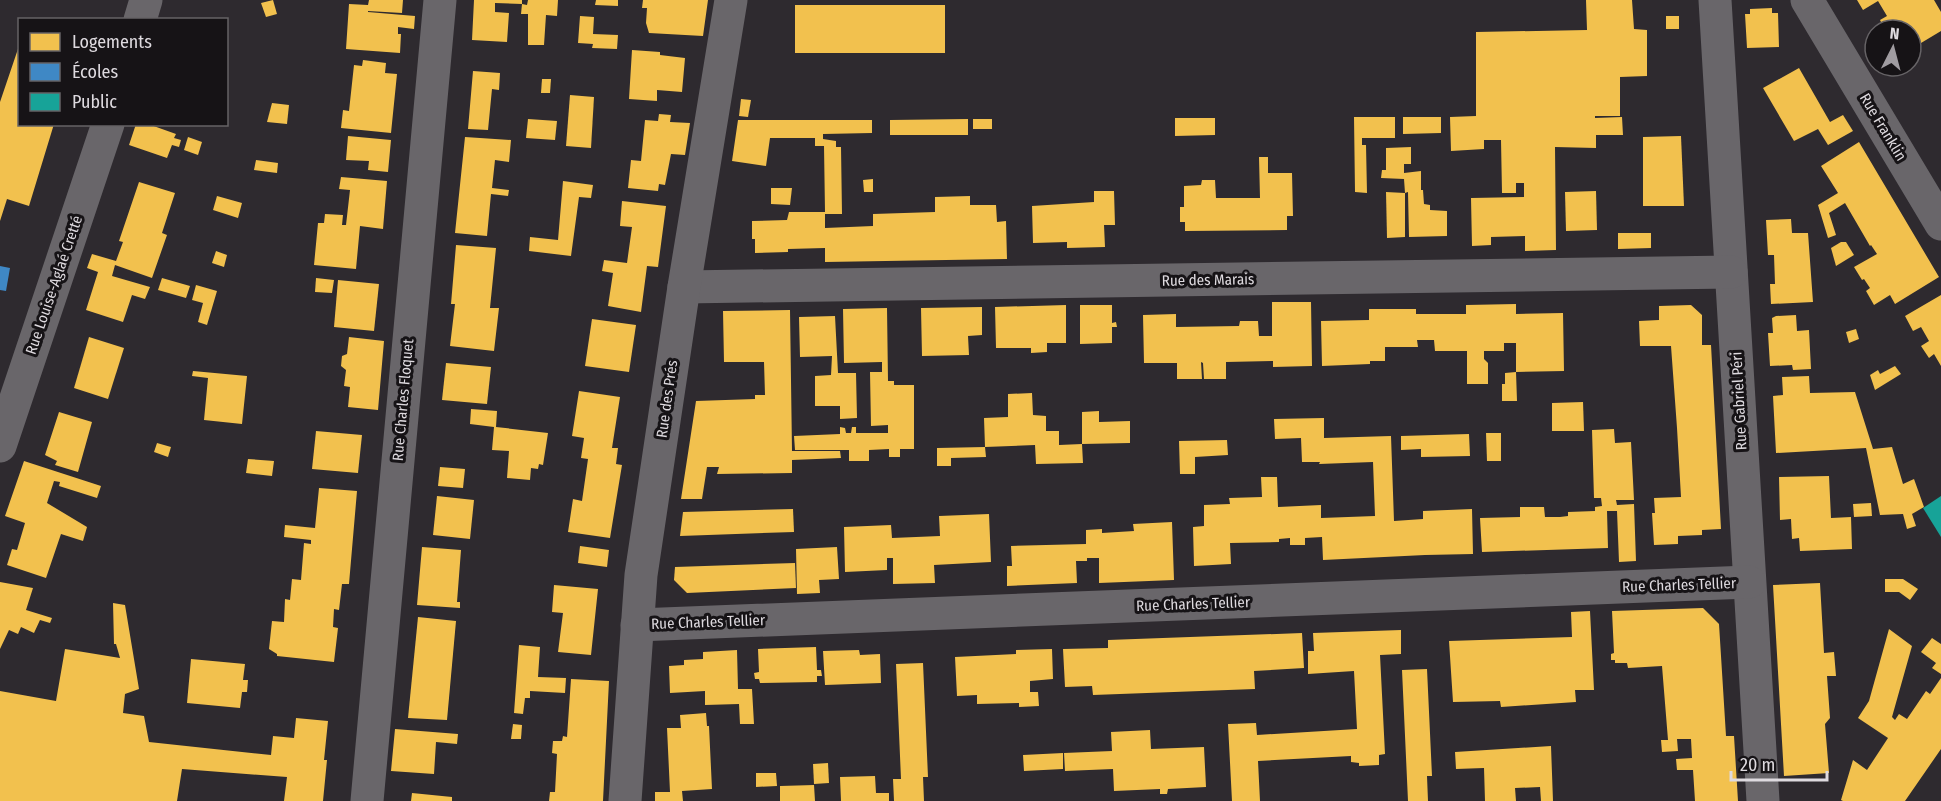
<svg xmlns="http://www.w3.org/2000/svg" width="1941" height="801" viewBox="0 0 1941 801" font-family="'Fira Sans Condensed',sans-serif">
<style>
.homes{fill:#f2c14e}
.schools{fill:#3f88c5}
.public{fill:#17a398}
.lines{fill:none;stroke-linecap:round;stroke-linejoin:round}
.minor{stroke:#69666a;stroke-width:33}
.labels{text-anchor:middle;stroke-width:6;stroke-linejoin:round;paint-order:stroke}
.street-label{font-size:15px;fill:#dedadf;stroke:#161316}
</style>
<rect width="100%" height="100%" fill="#2e2a2f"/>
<!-- homes -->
<g class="homes">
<polygon points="273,0 277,14 266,17 261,3"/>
<polygon points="369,0 403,0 402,13 368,11 368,12 415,16 414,29 398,27 398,34 401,34 400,53 346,49 349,4 368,5"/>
<polygon points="474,0 522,0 522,4 495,3 495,12 509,13 507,42 472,40"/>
<polygon points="528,0 558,0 557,16 546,15 544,45 528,45 528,14 521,14 522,4 527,5"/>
<polygon points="596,0 618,0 618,6 595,5"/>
<polygon points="643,0 708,0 703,36 649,33 646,23 647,8 642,8"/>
<polygon points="1586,0 1632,0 1634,29 1647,30 1647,76 1620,77 1620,116 1595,116 1595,118 1622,117 1623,135 1596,135 1596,148 1555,147 1556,250 1525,251 1525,236 1491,237 1491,245 1472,246 1471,198 1524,197 1524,183 1516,183 1516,193 1502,193 1501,140 1484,140 1484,149 1451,151 1450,117 1476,116 1476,32 1587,30"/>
<polygon points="1857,0 1934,0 1941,12 1941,31 1911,49 1911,30 1878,30 1883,26 1880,20 1887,16 1878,1 1863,10"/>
<rect x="795" y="5" width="150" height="48"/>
<polygon points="1772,8 1772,13 1778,13 1779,47 1747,48 1745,14 1750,14 1750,9"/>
<polygon points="580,16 594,17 593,34 618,35 617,49 592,48 593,44 578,43"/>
<rect x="1666" y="16" width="13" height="13"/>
<polygon points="20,43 20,124 54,124 29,206 7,199 0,221 0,102"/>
<polygon points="632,50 660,52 660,55 685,58 682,92 657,90 657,101 629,99"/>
<polygon points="363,60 386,63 385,73 397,74 391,133 341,128 343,110 349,111 354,65 362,66"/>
<polygon points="1799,68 1830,122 1843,115 1853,131 1828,145 1818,129 1794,141 1763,88"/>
<polygon points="473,71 500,73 499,90 492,89 488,130 468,129"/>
<polygon points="542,79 551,79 550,93 541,93"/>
<polygon points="570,95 594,97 591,148 566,146"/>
<polygon points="741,99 751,100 748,117 739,116"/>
<polygon points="272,103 289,105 287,124 267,122"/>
<polygon points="659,114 671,115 670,122 690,123 685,155 671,154 665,185 659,184 658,191 628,188 631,160 641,161 645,120 658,121"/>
<polygon points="1354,117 1395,117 1395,138 1362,138 1362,145 1366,145 1367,193 1355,192"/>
<polygon points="1403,117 1441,117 1441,133 1403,134"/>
<polygon points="1175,118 1215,118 1215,135 1175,136"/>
<polygon points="528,119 557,121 555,140 526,138"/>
<polygon points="968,119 968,135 890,135 890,120"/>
<rect x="973" y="119" width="19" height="10"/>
<polygon points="738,120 872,120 872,133 823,134 823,139 836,141 836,147 841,147 842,214 825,214 825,228 873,226 873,214 935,212 935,197 970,196 970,205 996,205 997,222 1006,221 1007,259 825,262 825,248 788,249 788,252 755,253 755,239 752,239 752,221 787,220 789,212 825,212 824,146 815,146 815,138 770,138 766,166 732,161"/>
<polygon points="136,124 148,124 176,134 174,138 181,140 179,147 172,145 167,158 129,145"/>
<polygon points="348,136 391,140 388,172 368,170 369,161 346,160"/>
<polygon points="1681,136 1684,206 1643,206 1643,137"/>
<polygon points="188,137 202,142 198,155 184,150"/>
<polygon points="465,137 511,140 509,162 495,160 492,188 509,190 508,196 491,194 487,236 455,233"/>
<polygon points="1859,142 1939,277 1895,304 1890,295 1874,305 1866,291 1870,288 1864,279 1862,280 1854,267 1877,254 1871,245 1870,246 1845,203 1829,213 1836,235 1828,238 1818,205 1838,193 1821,166"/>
<polygon points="1411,147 1411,164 1404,164 1404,173 1421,171 1421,190 1423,190 1424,204 1430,205 1430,210 1447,211 1447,236 1409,237 1408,192 1405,193 1404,179 1381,178 1382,170 1386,170 1386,148"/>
<polygon points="1259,157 1268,157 1268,173 1292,173 1293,216 1287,216 1287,230 1185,231 1185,222 1180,222 1180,207 1184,207 1184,186 1201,185 1202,180 1215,180 1216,198 1260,198"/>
<polygon points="256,160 278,163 277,173 254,170"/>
<polygon points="341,177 387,181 383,229 360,226 356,269 314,265 318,223 324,223 325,214 343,215 342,225 346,225 350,190 339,189"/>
<polygon points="873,179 873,192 864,192 863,180"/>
<polygon points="563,181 593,185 591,198 579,197 571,256 529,251 530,237 558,240"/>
<polygon points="139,182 175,193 162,233 167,235 152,278 115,265 112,276 150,287 145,299 132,295 123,322 86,310 98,272 87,268 92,254 116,261 123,242 119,241"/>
<polygon points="771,188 792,188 790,205 771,204"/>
<polygon points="1094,191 1114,191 1115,225 1104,225 1105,247 1067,248 1067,242 1033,243 1032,206 1094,202"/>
<polygon points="1596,191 1597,230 1566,231 1565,192"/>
<polygon points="1386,192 1405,193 1405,237 1387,238"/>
<polygon points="217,196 242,203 238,218 213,210"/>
<polygon points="622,201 666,206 658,267 647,266 641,312 608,306 613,273 602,271 604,260 627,263 632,227 620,226"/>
<polygon points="1791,219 1792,233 1808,233 1813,302 1771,304 1770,284 1775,284 1774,255 1768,255 1766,220"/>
<polygon points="1618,233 1651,233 1651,248 1618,249"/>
<polygon points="1841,242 1846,242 1854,255 1836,266 1831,248"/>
<polygon points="456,245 496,248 490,308 499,308 494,351 450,346 455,304 451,304"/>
<polygon points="216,251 227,255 224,267 212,263"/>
<polygon points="162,278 190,286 186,298 158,290"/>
<polygon points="316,278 334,280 332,293 315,292"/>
<polygon points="338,280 379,284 374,331 334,327"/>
<polygon points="196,285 217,291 207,325 198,322 203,303 192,300"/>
<polygon points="1941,295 1941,366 1934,354 1929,358 1921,346 1929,341 1921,327 1913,331 1905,316"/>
<polygon points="1272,302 1311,302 1312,366 1273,367 1273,361 1226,362 1226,379 1204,379 1203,363 1201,362 1202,379 1177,379 1177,363 1144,363 1143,315 1176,314 1176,327 1239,326 1240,321 1258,321 1259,336 1272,336"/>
<polygon points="1516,304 1516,314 1563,313 1564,371 1516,372 1516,343 1504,343 1504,351 1484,351 1484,359 1488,363 1488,384 1467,384 1467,351 1435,351 1434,340 1417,340 1418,347 1385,347 1385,361 1370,361 1370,364 1322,366 1321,321 1369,320 1369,309 1416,309 1416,314 1466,314 1466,305"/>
<polygon points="1066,305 1066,343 1047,343 1047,352 1031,353 1031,348 996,348 995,307"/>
<polygon points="1080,305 1112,305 1112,323 1116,322 1117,327 1112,327 1112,343 1080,344"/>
<polygon points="1691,305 1702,315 1702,345 1711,345 1721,529 1702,530 1702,535 1678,536 1678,544 1654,545 1652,513 1655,513 1654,498 1681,497 1677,428 1671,346 1640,346 1639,321 1659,320 1659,306"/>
<polygon points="982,307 982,335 968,336 969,355 922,356 921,308"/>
<polygon points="887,308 888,381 894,381 894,385 914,385 914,449 900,449 900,457 889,457 889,449 869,450 869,461 849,461 849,450 795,450 794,436 840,434 840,427 845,428 846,433 851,433 852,427 856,427 856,433 888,433 888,425 871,426 870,372 882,372 882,362 844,363 843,309"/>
<polygon points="790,310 792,451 840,451 841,458 792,460 792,473 717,474 719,467 707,467 702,499 681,499 696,401 755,399 755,395 765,395 764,362 724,362 723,311"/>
<polygon points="1796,315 1797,331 1809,330 1811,369 1793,370 1792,365 1770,366 1768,333 1773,333 1772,318 1776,316"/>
<polygon points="835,316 838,373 856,373 857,418 840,419 840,406 815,406 815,376 831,375 832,356 800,357 799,317"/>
<polygon points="592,319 636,325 629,372 585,366"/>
<polygon points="1856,329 1859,339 1849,343 1846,332"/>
<polygon points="89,337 124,348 108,399 74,388"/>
<polygon points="349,337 384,341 378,410 348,407 350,387 344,386 346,370 341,366 342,356 347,354"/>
<polygon points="446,363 491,367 487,404 442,400"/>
<polygon points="1895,366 1901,374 1875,390 1870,375 1878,370 1880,374"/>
<polygon points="193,371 247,376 242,424 204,420 208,378 192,376"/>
<polygon points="1516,372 1517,401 1502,401 1502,384 1505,384 1505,373"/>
<polygon points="1809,376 1810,393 1855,392 1873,449 1892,447 1903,484 1914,479 1924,507 1912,514 1916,526 1907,529 1903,514 1880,515 1866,448 1776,453 1773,396 1783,395 1782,377"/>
<polygon points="579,391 620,397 612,448 618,448 616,464 622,465 610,538 568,532 573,499 582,501 588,459 581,458 584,438 572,436"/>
<polygon points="1032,393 1033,415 1046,416 1046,431 1059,431 1059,445 1082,444 1082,412 1099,411 1099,422 1130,421 1130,443 1082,444 1083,463 1036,464 1035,445 985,447 984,418 1008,417 1008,394"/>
<polygon points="1583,402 1584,431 1552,431 1552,403"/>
<polygon points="471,409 497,411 496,427 548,433 543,465 539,464 538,469 531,468 530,480 507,478 509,451 492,450 494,427 470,424"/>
<polygon points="59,412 92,422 78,472 55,465 57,461 45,455"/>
<polygon points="1324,418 1324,438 1391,436 1394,521 1423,519 1423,511 1472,509 1473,554 1425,555 1323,560 1322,537 1305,538 1305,545 1290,545 1290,538 1279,539 1279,542 1230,543 1231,564 1194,566 1193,527 1204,526 1204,505 1230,504 1229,498 1262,497 1261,477 1277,477 1278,507 1321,505 1321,518 1375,516 1373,462 1319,464 1320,462 1302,462 1301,438 1275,439 1274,419"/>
<polygon points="1614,429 1615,443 1631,442 1634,500 1616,500 1617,505 1634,504 1636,561 1619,562 1617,511 1607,511 1608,548 1482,552 1480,518 1520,517 1520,507 1544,507 1545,517 1560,517 1568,516 1568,512 1595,511 1595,507 1602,506 1601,498 1594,498 1592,430"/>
<polygon points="316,431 362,435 358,473 312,469"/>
<polygon points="1486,433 1501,433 1501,461 1487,461"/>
<polygon points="1469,434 1470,456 1421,457 1421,449 1401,450 1401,436"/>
<polygon points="1227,440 1228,455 1195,457 1195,474 1180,474 1179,441"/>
<polygon points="157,443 171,447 168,457 154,452"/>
<polygon points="985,447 986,457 951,458 951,466 937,466 937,448"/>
<polygon points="248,459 274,461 272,476 246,473"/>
<polygon points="24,461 101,486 97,498 59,486 60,482 54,481 47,503 87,527 83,541 61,534 46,578 7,565 12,549 17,550 25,523 5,516"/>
<polygon points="440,467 465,469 463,488 438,486"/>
<polygon points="1829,476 1831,518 1851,517 1852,549 1800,551 1799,538 1792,539 1791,519 1780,520 1779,477"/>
<polygon points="319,488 357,491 349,584 342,584 339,610 334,609 333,627 338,628 334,662 277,656 277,654 269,649 272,621 284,622 285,599 290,600 292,579 301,580 304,543 311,544 311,540 284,537 285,525 315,528"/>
<polygon points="437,496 474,500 470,539 433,535"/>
<polygon points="1871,503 1872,516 1854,517 1853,504"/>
<polygon points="793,509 794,532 680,536 683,512"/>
<polygon points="989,514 991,562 934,565 935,583 893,584 893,558 887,558 887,570 845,572 844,527 891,525 892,538 940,536 939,516"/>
<polygon points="1172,522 1174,580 1099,583 1099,558 1087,558 1087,561 1076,561 1077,583 1007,586 1007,566 1012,566 1011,546 1086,544 1086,530 1102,529 1102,533 1134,531 1133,524"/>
<polygon points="580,546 609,550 607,567 578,563"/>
<polygon points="422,547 461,550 457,602 460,602 460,608 417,605"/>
<polygon points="837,547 839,579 819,580 820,593 797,594 796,549"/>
<polygon points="795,563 796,588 687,593 674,580 675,567"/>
<polygon points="1885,579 1903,579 1918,589 1910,600 1899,592 1885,592"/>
<polygon points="0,582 33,588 26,610 52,618 50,623 40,620 34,633 21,627 18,634 9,630 0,649"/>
<polygon points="1820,583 1824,653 1834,652 1836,676 1827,676 1830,718 1825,724 1829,773 1784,776 1773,585"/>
<polygon points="554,585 598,589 591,655 558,652 563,613 552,612"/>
<polygon points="113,603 125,605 139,689 125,694 123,713 144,716 149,742 271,755 273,736 294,738 296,718 328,721 324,760 327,760 323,801 284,801 287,777 182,769 177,801 0,801 0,691 56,701 65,649 120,658 116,644 114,644"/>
<polygon points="1703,608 1719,624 1726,736 1734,736 1738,801 1695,801 1693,770 1677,770 1676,759 1692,758 1691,739 1677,739 1678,751 1662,752 1661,740 1668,740 1662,666 1628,668 1627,663 1615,663 1615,660 1611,660 1611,654 1614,653 1612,611"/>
<polygon points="1590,611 1594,690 1575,690 1576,702 1501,707 1500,701 1453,702 1449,641 1572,637 1571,612"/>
<polygon points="418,617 456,621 447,720 408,718"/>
<polygon points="1889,629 1912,646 1892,717 1895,720 1899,714 1907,719 1926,691 1930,694 1941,678 1941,749 1905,801 1843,801 1841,800 1853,760 1867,770 1888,738 1858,718 1869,701"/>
<polygon points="1401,630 1401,654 1380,655 1385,754 1379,755 1379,765 1359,766 1359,763 1351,762 1351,756 1258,761 1260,801 1232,801 1228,724 1256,723 1257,735 1357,729 1354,671 1308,674 1308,651 1314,651 1313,633"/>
<polygon points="1302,633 1304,668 1254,671 1255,689 1093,695 1092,686 1065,687 1063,649 1108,648 1108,640"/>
<polygon points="1932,638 1941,644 1941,674 1932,668 1936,663 1921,652"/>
<polygon points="519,645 540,647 538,677 566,678 565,693 530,691 530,698 525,698 523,714 514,713"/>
<polygon points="816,647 817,670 821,670 822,676 817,676 817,682 760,683 759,679 755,679 754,673 759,672 758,649"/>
<polygon points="1052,649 1053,679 1030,681 1030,692 1038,692 1039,706 1019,707 1019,703 977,704 977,695 957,696 955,657 1016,654 1016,650"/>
<polygon points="737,650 738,689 752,689 754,724 740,724 739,704 705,705 705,691 670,693 669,666 684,665 684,660 703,659 703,652"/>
<polygon points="859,650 860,655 880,654 881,683 825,685 823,651"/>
<polygon points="191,659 245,664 243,680 248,680 247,692 242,692 240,708 187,703"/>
<polygon points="923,663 928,777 923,777 924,801 894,801 893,779 901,779 896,664"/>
<polygon points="1427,669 1432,776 1427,776 1428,801 1408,801 1402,670"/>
<polygon points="571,679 609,681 603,801 549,801 550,792 555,792 557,754 552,753 553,741 562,741 563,736 567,737"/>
<polygon points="706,713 707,726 709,726 712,789 682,791 683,801 655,801 655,792 670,792 667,728 681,728 680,715"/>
<polygon points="513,724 522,725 521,739 511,739"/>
<polygon points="395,729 458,734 457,744 436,742 434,774 391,771"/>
<polygon points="1150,730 1151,749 1204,747 1206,787 1168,789 1167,794 1160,794 1160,789 1114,791 1113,769 1065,771 1064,753 1112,751 1111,732"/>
<polygon points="1551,746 1553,801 1541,801 1540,787 1515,788 1516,801 1485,801 1484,768 1456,769 1455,752"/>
<polygon points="1063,753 1063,769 1024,771 1023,755"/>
<polygon points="828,763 829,783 814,784 813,764"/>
<polygon points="756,773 776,773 777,786 756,787"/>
<polygon points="875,776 876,793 889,793 889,801 841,801 840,777"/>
<polygon points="814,785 815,801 780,801 780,786"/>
<polygon points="412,793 452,797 452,801 411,801"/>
</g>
<!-- schools -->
<polygon class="schools" points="0,266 10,268 6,291 0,290"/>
<!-- public -->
<polygon class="public" points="1941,496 1941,537 1923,508"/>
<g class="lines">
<!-- minor -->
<g class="minor">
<polyline points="1715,0 1763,801"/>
<polyline points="1807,0 1941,224"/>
<polyline points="140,20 146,0"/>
<polyline points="684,287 1731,272"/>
<polyline points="0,446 108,124"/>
<polyline points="637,625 1749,582"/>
<polyline points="367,801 440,0"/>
<polyline points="625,801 641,575 684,287 731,0"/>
</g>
</g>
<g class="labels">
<!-- street labels -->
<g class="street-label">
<text transform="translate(1883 127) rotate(59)" y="5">Rue Franklin</text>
<text transform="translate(1208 280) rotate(-1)" y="5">Rue des Marais</text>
<text transform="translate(54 285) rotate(-71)" y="5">Rue Louise-Aglaé Cretté</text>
<text transform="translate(667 399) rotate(-82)" y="5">Rue des Prés</text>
<text transform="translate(403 400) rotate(-85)" y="5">Rue Charles Floquet</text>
<text transform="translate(1739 401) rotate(-93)" y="5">Rue Gabriel Péri</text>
<text transform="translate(1679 585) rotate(-2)" y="5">Rue Charles Tellier</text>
<text transform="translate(1193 604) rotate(-2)" y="5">Rue Charles Tellier</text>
<text transform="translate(708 622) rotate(-2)" y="5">Rue Charles Tellier</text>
</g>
</g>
<!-- legend -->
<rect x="18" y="18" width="210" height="108" fill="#161316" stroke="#666366" stroke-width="1.5"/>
<rect x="30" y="33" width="30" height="18" fill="#f2c14e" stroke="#666366" stroke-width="1.5"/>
<text x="72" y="48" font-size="18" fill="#dedadf">Logements</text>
<rect x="30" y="63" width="30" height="18" fill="#3f88c5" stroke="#666366" stroke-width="1.5"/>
<text x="72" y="78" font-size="18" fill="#dedadf">Écoles</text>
<rect x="30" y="93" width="30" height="18" fill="#17a398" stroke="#666366" stroke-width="1.5"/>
<text x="72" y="108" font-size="18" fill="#dedadf">Public</text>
<!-- north arrow -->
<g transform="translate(1893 48) rotate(6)"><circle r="28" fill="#161316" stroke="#666366" stroke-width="1.5"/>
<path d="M0-4.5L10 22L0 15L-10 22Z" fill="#a09ca1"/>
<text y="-9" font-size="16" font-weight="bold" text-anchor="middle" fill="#dedadf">N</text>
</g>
<!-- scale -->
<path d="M1731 771v9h96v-9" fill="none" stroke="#dedadf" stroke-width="3"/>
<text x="1740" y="771" font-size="18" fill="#dedadf" stroke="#161316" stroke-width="4.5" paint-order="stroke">20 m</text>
</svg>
